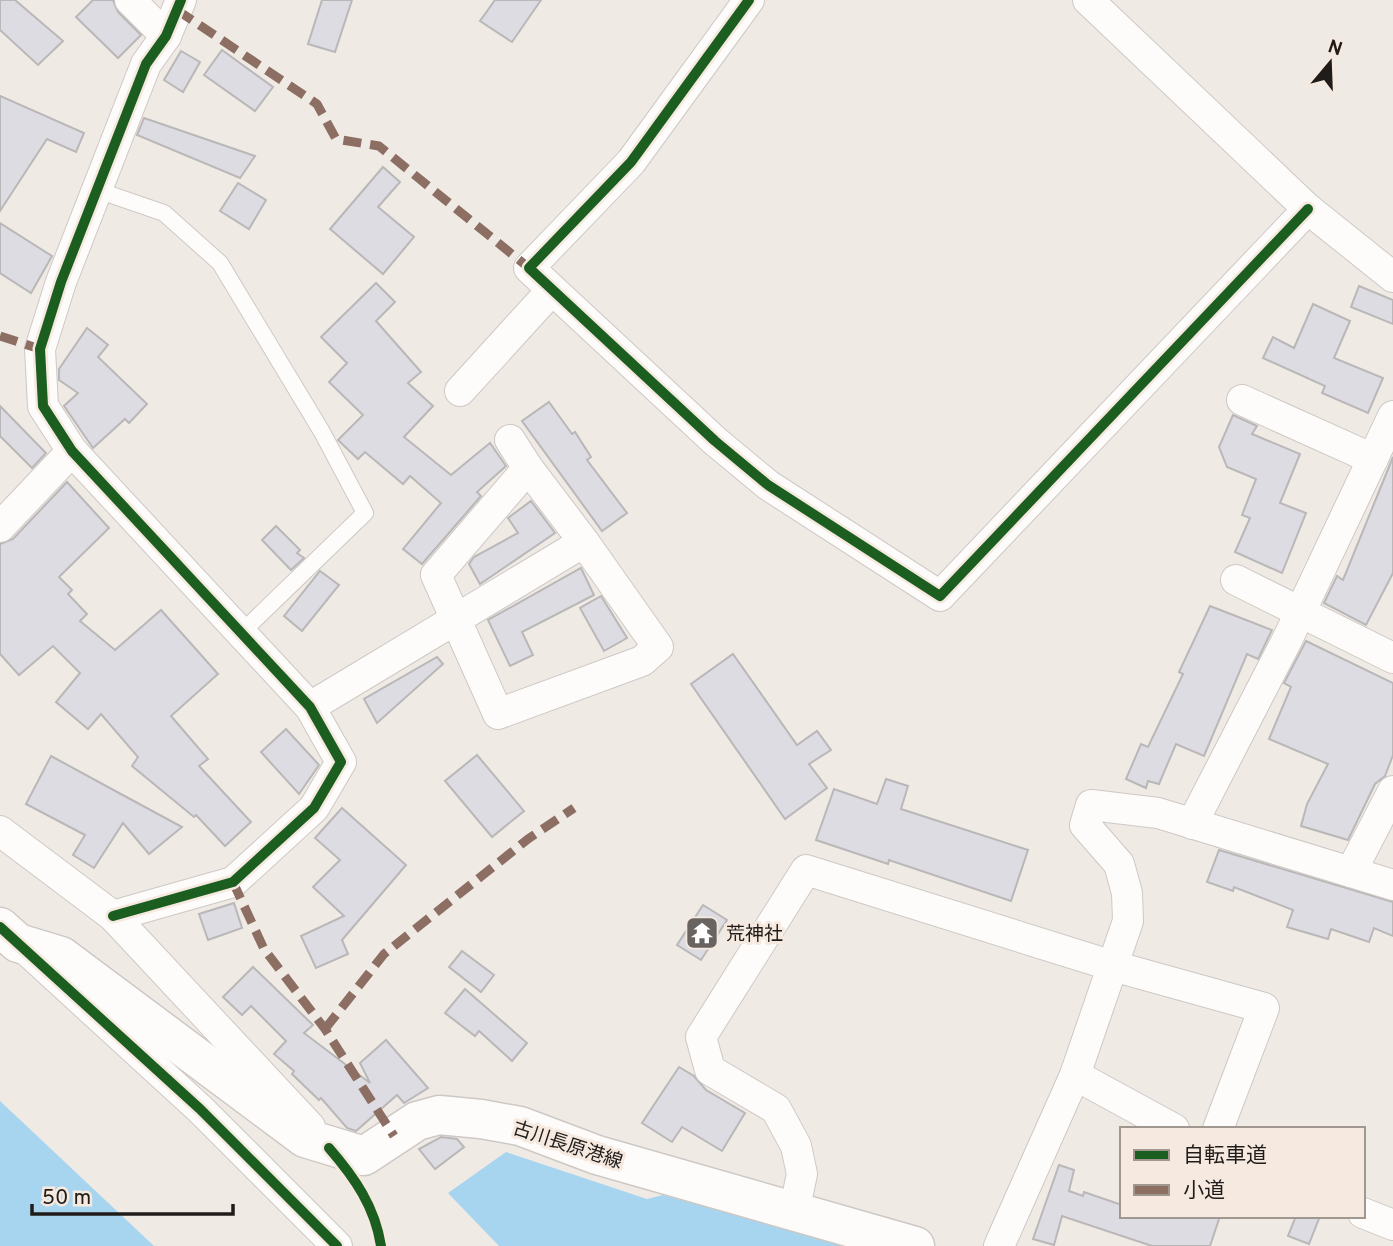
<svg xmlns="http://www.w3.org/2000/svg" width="1393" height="1246" viewBox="0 0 1393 1246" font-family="Overpass,'Noto Sans JP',sans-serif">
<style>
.water{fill:#a7d4ef}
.building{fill:#dedce3;stroke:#b9b7b7;stroke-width:2}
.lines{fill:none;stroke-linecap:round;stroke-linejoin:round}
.lane-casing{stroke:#cec8c5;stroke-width:18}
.street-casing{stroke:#cec8c5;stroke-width:32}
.secondary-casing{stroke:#cec8c5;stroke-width:41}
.lane{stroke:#fdfcfb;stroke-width:16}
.street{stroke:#fdfcfb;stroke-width:30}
.secondary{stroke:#fdfcfb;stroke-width:38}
.quiet{stroke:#8d6e63;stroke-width:9;stroke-dasharray:18 9;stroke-linecap:butt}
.cycleway-casing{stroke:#f5e9e0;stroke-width:15}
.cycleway{stroke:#1b5e20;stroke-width:10}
.labels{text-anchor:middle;stroke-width:6;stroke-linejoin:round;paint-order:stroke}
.poi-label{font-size:19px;fill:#201c19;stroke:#f5e9e0;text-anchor:start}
.street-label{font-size:19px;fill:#201c19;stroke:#f5e9e0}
</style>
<rect width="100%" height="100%" fill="#f0eae5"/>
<!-- water -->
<g class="water">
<polygon points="0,1101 154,1246 0,1246"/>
<polygon points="506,1152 647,1199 663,1195 850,1246 499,1246 448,1193"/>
</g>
<!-- building -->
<g class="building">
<polygon points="0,0 15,0 63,41 38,65 0,30"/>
<polygon points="93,0 113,0 118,12 141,35 118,58 76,17"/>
<polygon points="322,0 352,0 335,52 308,44"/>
<polygon points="495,0 541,0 512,42 480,21"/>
<polygon points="222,50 273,87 255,111 204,75"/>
<polygon points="181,51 200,62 183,92 164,80"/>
<polygon points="0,96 84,133 76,152 47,139 0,211"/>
<polygon points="144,118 255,156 240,178 137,135"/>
<polygon points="383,167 400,182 378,207 414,237 383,274 330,229"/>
<polygon points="238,183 266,200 249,229 220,211"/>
<polygon points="0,223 52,256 31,293 0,273"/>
<polygon points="376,283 395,302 376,321 421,372 408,383 433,406 404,437 451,475 490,443 506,466 477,492 481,496 422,564 403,549 441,503 410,476 403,484 365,452 358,459 338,440 363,415 329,382 347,363 321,337"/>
<polygon points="1359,286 1393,300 1393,324 1351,307"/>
<polygon points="1313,304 1350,321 1334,358 1383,378 1368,413 1322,393 1325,386 1263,358 1273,337 1294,348"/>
<polygon points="87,328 108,345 98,357 147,404 129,423 125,419 93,448 64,406 78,393 59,380 59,369"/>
<polygon points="549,402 572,434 575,432 591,457 587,460 627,513 602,531 522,421"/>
<polygon points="0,406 46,453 32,468 0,436"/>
<polygon points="1233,415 1257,426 1252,434 1300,454 1280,503 1306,513 1282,573 1235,552 1250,518 1242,515 1256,479 1227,467 1219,447"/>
<polygon points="1393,457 1393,573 1366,625 1324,603 1337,576 1343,580"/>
<polygon points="67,482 109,528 59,577 72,590 68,594 87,614 80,621 115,650 161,610 218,674 171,716 208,759 199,766 251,822 225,846 196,815 194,817 132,766 138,757 101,714 88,729 56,702 80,673 53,646 19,675 0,654 0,544 13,539"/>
<polygon points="531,501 555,533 480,584 469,564 474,557 518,533 508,518"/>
<polygon points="276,526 300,550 297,553 304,558 291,570 262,540"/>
<polygon points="581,568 594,595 522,632 533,655 510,666 488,620"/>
<polygon points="320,571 339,585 302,631 284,616"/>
<polygon points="601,596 627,638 604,651 580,608"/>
<polygon points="1210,606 1272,630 1258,659 1247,654 1204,756 1176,744 1159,784 1148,781 1146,788 1126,779 1141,744 1148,747 1183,674 1179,672"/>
<polygon points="1306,641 1393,683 1393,755 1385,776 1375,784 1348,840 1301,826 1307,804 1328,764 1269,739 1291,687 1284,683"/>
<polygon points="733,654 797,745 817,731 831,750 809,764 827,788 785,819 691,684"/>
<polygon points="437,657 443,664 377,723 364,699"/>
<polygon points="286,729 319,765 299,794 261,752"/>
<polygon points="477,755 524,811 492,837 445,781"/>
<polygon points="51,756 119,793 182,827 149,854 123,823 94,868 73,855 85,835 26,804"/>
<polygon points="886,779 908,786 901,809 1028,850 1011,901 889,860 888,864 816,840 834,789 877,804"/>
<polygon points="342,808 406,865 342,940 348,954 316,968 301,936 344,916 313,887 340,860 315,838"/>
<polygon points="1219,850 1393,902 1393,936 1374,928 1369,942 1331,929 1328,939 1287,927 1293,910 1234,887 1233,891 1207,882"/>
<polygon points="234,903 242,928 208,940 199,914"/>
<polygon points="703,905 727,920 701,960 677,945"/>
<polygon points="462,951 494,975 481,992 449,967"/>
<polygon points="253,967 313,1025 304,1033 370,1083 360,1063 386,1040 428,1088 404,1103 397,1095 356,1131 347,1128 321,1098 319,1100 292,1074 294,1071 274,1054 286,1041 251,1006 242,1015 223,997"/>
<polygon points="465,989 527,1043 512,1061 479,1031 475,1036 445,1013"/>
<polygon points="679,1067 694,1076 706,1090 745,1113 722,1151 682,1127 672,1142 642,1123"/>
<polygon points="441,1137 457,1139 464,1147 435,1169 419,1149"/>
<polygon points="1059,1165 1074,1170 1069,1191 1083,1196 1084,1192 1122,1205 1122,1216 1220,1216 1210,1246 1152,1246 1062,1216 1054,1245 1033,1239"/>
<polygon points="1296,1216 1320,1216 1309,1244 1288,1236"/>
</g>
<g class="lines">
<defs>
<polyline id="lane" points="97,190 164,213 220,263 322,432 365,513 240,634"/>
<g id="street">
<polyline points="130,0 166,36"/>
<polyline points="749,0 631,162 529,268 715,441 768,485 940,596 1308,209"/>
<polyline points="1088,0 1308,209 1393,277"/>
<polyline points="460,391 552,290"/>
<polyline points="1242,400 1373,459"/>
<polyline points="510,440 528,468"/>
<polyline points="0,527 72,451"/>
<polyline points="1236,580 1393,658"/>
<polyline points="310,707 584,542 658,647 642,661 498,714 436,575 528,468 584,542"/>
<polyline points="1192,824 1288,638 1393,416"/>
<polyline points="0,831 113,916 310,1127"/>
<polyline points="1351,872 1393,791"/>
<polyline points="113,916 233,882 314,808 341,762 310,707 72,451 43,406 40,349 61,282 146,64 166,36 181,0"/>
<polyline points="21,945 200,1109 337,1246"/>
<polyline points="1075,1075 1174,1129"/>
<polyline points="794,1212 802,1174 796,1146 776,1109 710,1070 701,1037 806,870 1113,966 1264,1008 1218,1129"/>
<polyline points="1363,1213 1393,1225"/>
<polyline points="999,1246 1075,1075 1128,921 1127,893 1119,864 1085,825 1091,805 1158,813 1393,885"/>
</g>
<polyline id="secondary" points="0,927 18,943 61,956 305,1138 364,1156 417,1121 439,1115 481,1119 520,1126 597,1155 915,1246"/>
</defs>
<!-- lane casing -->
<use href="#lane" class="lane-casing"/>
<!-- street casing -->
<use href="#street" class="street-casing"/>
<!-- secondary casing -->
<use href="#secondary" class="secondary-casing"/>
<!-- lane -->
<use href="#lane" class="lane"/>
<!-- street -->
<use href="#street" class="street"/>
<!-- secondary -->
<use href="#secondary" class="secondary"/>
<!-- quiet -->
<g class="quiet">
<polyline points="177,10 317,104 336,139 379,146 529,268"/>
<polyline points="0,336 40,349"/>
<polyline points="233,882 264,949 325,1029 394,1136"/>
<polyline points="325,1029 384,954 528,839 574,808"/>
</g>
<defs>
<g id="cycleway">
<polyline points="749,0 631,162 529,268 715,441 768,485 940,596 1308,209"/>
<polyline points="113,916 233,882 314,808 341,762 310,707 72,451 43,406 40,349 61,282 146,64 166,36 181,0"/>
<polyline points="0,927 200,1109 337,1246"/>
<path d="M329,1148C355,1178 375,1207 381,1246"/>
</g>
</defs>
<!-- cycleway casing -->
<use href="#cycleway" class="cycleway-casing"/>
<!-- cycleway -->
<use href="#cycleway" class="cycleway"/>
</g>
<!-- icons -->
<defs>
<symbol id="temple-square" viewBox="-11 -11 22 22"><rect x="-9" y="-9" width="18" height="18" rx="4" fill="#696460" stroke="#f5e9e0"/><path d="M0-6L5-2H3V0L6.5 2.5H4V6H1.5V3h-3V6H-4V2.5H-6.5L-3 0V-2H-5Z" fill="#fff"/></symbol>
</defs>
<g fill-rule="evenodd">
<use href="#temple-square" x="683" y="914" width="38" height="38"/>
</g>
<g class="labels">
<!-- poi labels -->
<g class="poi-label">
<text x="726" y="940">荒神社</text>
</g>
<!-- street labels -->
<g class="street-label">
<text transform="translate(568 1144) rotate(18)" y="7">古川長原港線</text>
</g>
</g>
<!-- legend -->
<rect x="1120" y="1127" width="245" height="91" fill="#f5e9e0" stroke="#a09790" stroke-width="2"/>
<rect x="1134" y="1150" width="35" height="10" fill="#1b5e20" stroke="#a09790" stroke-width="2"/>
<text x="1183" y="1162" font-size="21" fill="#201c19">自転車道</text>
<rect x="1134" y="1185" width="35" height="10" fill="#8d6e63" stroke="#a09790" stroke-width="2"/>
<text x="1183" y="1197" font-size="21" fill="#201c19">小道</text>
<!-- north arrow -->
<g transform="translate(1330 63) rotate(19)" stroke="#f5e9e0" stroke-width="5" paint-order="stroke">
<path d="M0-5L12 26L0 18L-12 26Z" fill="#201c19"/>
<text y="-10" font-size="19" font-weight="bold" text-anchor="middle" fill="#201c19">N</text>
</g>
<!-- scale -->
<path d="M32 1204v10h201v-10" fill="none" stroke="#201c19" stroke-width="3.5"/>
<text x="42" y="1204" font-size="21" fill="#201c19" stroke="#f5e9e0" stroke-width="5" paint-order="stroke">50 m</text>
</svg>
